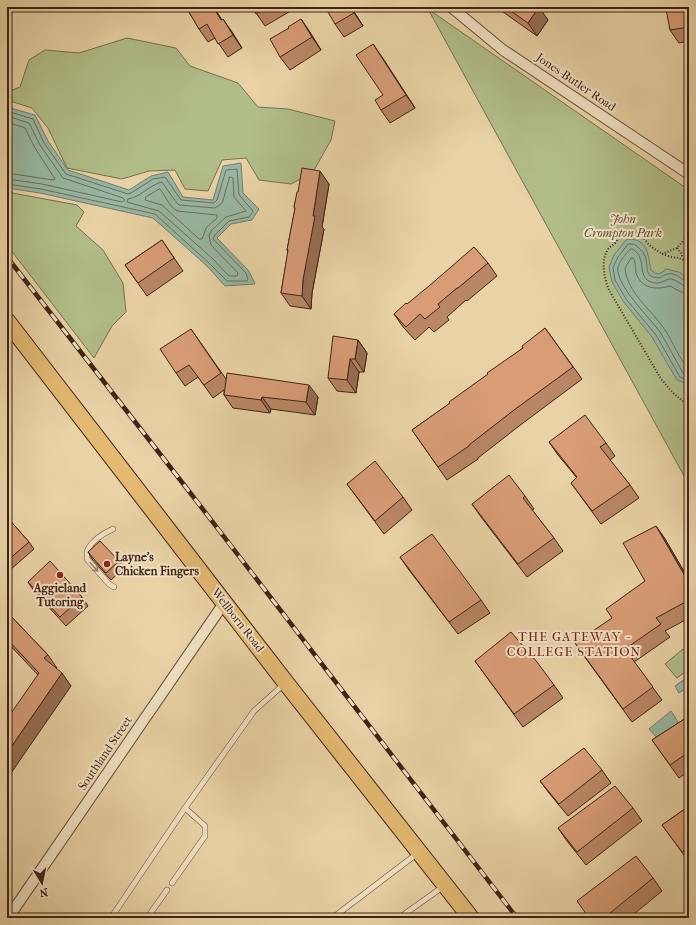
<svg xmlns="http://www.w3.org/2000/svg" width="696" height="925" viewBox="0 0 696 925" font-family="'IM FELL French Canon',serif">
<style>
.green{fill:#b1be8a;stroke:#787050}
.water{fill:#98b8a4;stroke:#747c6c}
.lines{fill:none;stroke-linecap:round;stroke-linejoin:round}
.shore{stroke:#6c6e5e;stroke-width:1}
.lane-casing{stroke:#6a4f3b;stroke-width:6}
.street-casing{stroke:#6a4f3b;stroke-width:12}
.primary-casing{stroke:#3f2317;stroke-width:18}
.path{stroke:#3f2317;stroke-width:2;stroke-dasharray:1 2;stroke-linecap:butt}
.lane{stroke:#f1e2c5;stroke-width:5}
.street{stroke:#f1e2c5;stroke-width:10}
.primary{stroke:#e4ba73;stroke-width:16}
.rail-casing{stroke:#3f2317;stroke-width:4.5}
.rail{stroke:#f1e2c5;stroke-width:3;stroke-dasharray:9;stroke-linecap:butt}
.wall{fill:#ba8766;stroke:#3f2317}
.shaded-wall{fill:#976e53;stroke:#3f2317}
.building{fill:#d89d77;stroke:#3f2317}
.oneway{stroke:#98826e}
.poi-dot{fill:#8f2418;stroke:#f1e2c5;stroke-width:1.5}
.labels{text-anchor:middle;stroke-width:4;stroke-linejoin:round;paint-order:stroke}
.street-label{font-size:12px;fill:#3f2317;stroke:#f1e2c5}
.park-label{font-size:12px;font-style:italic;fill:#5c4a34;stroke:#f1e2c5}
.poi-label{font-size:12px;font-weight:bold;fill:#3f2317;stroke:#f1e2c5;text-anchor:start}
.neighbourhood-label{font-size:13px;letter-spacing:1px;fill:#7a1f14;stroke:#f1e2c5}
</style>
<rect width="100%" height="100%" fill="#e9d3a6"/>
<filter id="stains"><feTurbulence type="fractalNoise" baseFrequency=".005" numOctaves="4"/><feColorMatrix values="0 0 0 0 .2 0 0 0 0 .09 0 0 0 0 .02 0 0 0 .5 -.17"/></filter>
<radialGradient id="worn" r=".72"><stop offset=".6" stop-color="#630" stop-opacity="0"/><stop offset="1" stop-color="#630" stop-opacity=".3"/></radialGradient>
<!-- green -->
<g class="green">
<polygon points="428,9 689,190 689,485"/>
<polygon points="127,38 176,48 190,66 238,83 258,107 288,109 335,121 331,140 313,172 291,184 259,180 246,158 222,160 208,191 185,189 175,170 149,171 122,179 67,168 48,128 32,108 7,100 7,92 20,87 29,60 45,50 79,53"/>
<polygon points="7,192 77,205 84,212 76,226 103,250 123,283 126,312 112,326 94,358 7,245"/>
<polygon points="683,649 689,657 689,669 677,678 665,664"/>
</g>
<!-- water -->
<g class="water">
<polygon points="7,107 35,115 48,141 68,170 129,190 151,176 168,172 183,197 213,200 223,166 241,163 243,193 259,209 252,220 231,224 217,238 249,271 255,284 225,286 207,266 153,218 40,193 7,188"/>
<path d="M631,239C649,241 648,257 651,270L655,273L659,274L664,271L665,269H666L679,272L689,279V385L677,380L652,337L623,301L612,282L609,267L614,255L626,240Z"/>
<polygon points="689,676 689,686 679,693 675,686"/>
<polygon points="671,711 678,722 675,729 658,739 649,729"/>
</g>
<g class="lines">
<!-- shore -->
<g class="shore">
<polyline points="7,111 33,119 44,143 66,174 128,194 131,193 153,179 165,177 181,200 214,203 217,200 226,170 237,169 239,195 253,211 249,217 229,221 215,235 213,239 246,273 248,280 246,281 227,281 209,263 155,214 41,189 7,184"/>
<polyline points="7,116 29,123 40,145 63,178 123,198 125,200 122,202 42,184 7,179"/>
<polyline points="7,122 25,128 35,148 55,179 53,180 7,173"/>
<path d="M230,177L233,178L234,197L246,211L226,217L211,231L209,236L211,245L238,273L237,276H229L213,259L159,211L127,202L128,199C141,197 149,185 162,182L176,202L179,205L215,208L222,203Z"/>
<polygon points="160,189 171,206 177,211 217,215 217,218 206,228 202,239 199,239 162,205 145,200 146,197"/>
<path d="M689,282C682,281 676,272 668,274C665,274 662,277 659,278C643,277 649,267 645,256C643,251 638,247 634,244H628L618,257L613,267L615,280L626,299L656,335L680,377L689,381"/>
<path d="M689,287C682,287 676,278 669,279C665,280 662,283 657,283C639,282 644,268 640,258C639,254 636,251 632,249H630C626,254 620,261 618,267C615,285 650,318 660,332C668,345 675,359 683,373L689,376"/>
<path d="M689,293L681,292L670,286C657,290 641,289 636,273C635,267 636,262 633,258H631L625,268C627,293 652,310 665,330C672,340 680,361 689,369"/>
</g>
<defs>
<g id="lane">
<path d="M113,529C104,533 93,540 88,549C87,552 87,556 87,559L109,584L114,587"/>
<polyline points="172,883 205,836 205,826 185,808"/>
<polyline points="111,918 185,808 254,711 283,685"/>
<polyline points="147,918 167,890"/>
<polyline points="336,918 335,916 418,853"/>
<polyline points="399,918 444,886"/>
</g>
<g id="street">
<polyline points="451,7 503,50 689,174"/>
<polyline points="8,918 224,603"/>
</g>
<polyline id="primary" points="7,321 286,683 471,918"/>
</defs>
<!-- lane casing -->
<use href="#lane" class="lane-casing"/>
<!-- street casing -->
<use href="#street" class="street-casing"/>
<!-- primary casing -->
<use href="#primary" class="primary-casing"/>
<!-- path -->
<g class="path">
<polyline points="677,248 682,254 682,258"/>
<polyline points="662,254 677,248 689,234"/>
<path d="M689,262C682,258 676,258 668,256C662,254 657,251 652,247C645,243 643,232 634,232C626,231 620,236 616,242C614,245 611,246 609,248C600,259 604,278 609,290L661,379L673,393L689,406"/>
<polyline points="673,918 675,916 679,918"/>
</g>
<!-- lane -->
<use href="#lane" class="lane"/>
<!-- street -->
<use href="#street" class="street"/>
<!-- primary -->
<use href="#primary" class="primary"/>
<defs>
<polyline id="rail" points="7,257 195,499 517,918"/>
</defs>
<!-- rail casing -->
<use href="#rail" class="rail-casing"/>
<!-- rail -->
<use href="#rail" class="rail"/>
</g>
<!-- wall -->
<g class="wall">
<polygon points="186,7 222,20 232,32 242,48 228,57 215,38 208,42 199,29"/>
<polygon points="252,7 293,7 294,9 265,26"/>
<polygon points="351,7 363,26 344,37 335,24"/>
<polygon points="496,7 538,7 548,20 537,36"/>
<polygon points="689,7 689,41 679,43 670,30"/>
<polygon points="301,19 321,50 290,70 280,57 289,28"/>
<polygon points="382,57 415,108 390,123 381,110 383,95"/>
<polygon points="329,184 322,227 324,229 312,293 311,309 290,306 281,293 288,252 287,250 295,209 294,207 298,192"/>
<polygon points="162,240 183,271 147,296 125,265"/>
<polygon points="488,263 497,276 467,301 466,300 447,317 449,320 434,332 429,327 415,340 403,327 394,314 407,304"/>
<polygon points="545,328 582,379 523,423 478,458 478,459 447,480 412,430 449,404 523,348"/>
<polygon points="191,329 226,379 318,397 315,415 271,409 270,413 233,408 224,395 224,390 213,398 198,377 185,386 176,373"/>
<polygon points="358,340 367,353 364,372 359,372 356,393 337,391 328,378"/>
<polygon points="549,442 606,443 615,456 610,460 630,485 639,498 601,524 571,483 577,478 558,455"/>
<polygon points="347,484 403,497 412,510 384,534"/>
<polygon points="525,496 534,509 532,510 554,538 563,551 527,577 481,517 472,504"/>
<polygon points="7,517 29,542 34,549 10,570 7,567"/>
<polygon points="656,526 665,539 689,580 689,618 665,631 670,637 634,662 662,700 632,722 584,656 612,618 645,581"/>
<polygon points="88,552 119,561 124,568 111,580 92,559"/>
<polygon points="400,557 481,600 490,613 458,634 409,570"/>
<polygon points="28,582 82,597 88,606 66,626 34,591"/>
<polygon points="7,612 48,655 57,668 56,668 71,686 38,675 7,642"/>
<polygon points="475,661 554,685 563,698 523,727"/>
<polygon points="689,716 689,771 679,778 652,740"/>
<polygon points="602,770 611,783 568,816 549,793 540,781"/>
<polygon points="689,806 689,862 662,825"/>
<polygon points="633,808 642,821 586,865 567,841 558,828"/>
<polygon points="653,878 662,891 629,918 589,918"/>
</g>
<!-- shaded-wall -->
<g class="shaded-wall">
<polygon points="213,7 214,7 230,33 221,20"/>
<polygon points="350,7 351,7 363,26 354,13"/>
<polygon points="539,7 548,20 537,36 528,23"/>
<polygon points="223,19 232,32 242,48 233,35"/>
<polygon points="301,19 310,32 321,50 312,37"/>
<polygon points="373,44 382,57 415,108 406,95"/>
<polygon points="320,171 329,184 322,227 324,229 312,293 311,309 302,296 303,280 313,216"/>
<polygon points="358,340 367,353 364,372 355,359"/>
<polygon points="350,359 359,372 356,393 347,380"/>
<polygon points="309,385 318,397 315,415 306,402"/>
<polygon points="262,397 271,409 270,413 261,400"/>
<polygon points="7,420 11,426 8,448 7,446"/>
<polygon points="656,526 665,539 689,580 689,583"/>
<polygon points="62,673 71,686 7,779 7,753"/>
</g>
<!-- building -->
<g class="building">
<polygon points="186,7 213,7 221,20 223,19 233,35 218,44 207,24 199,29"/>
<polygon points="252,7 267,7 256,14"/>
<polygon points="325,7 350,7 354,13 335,24"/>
<polygon points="505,7 539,7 528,23"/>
<polygon points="667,7 689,7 689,27 670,30 666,9 667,9"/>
<polygon points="301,19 312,37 280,57 270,39 289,28 288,27"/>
<polygon points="373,44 406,95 381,110 375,100 383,95 356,55"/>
<polygon points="302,168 320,171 313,216 315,216 303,280 302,296 281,293 288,250 287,250 295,208 294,207 297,192 298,192"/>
<polygon points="162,240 174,258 138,283 125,265"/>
<polygon points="474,247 488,263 458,288 457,288 438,304 440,307 425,319 420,314 406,327 394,314 406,303 407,304 429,286"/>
<polygon points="545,328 573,367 514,410 469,445 469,446 438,467 412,430 450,403 449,402 488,374 487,373 523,348 522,346"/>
<polygon points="191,329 221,373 204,385 189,365 176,373 160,349"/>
<polygon points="333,336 358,340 355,359 350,359 347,380 328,378"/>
<polygon points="227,373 309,385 306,402 262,397 261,400 224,395"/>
<polygon points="585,415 606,443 600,447 630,485 592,511 571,483 577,477 549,442"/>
<polygon points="375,461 403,497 375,521 347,484"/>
<polygon points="509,475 525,496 523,498 554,538 518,564 472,504"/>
<polygon points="7,517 29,542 7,561"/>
<polygon points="656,526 689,583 689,600 656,618 661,624 625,649 653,687 623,709 575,643 612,618 606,609 645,581 623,543"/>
<polygon points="432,534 481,600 449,622 400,557"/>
<polygon points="100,541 119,561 106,573 88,552"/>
<polygon points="50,561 82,597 60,617 28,582"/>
<polygon points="7,612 48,655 44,658 62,673 7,753 7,719 39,673 7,639"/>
<polygon points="511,632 537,662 554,685 514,714 475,661"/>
<polygon points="689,716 689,752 670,765 652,740"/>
<polygon points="584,748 602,770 559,804 540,781"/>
<polygon points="615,786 633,808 577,852 558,828"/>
<polygon points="689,806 689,848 682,852 662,825"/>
<polygon points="636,856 653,878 604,918 589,918 577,901"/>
</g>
<!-- one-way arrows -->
<defs><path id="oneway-shaft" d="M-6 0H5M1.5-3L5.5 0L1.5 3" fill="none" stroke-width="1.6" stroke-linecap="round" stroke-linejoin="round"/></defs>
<use class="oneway" href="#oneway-shaft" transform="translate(94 567) rotate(48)"/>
<!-- markers -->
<g class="poi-dot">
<circle cx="107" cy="564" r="4"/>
<circle cx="60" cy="575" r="4"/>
</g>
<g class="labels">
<!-- street labels -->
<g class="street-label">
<text transform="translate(576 82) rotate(34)" y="4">Jones-Butler Road</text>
<text transform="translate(238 620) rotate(52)" y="4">Wellborn Road</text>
<text transform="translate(105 753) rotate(-56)" y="4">Southland Street</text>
</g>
<!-- park labels -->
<g class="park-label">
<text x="623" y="223">John<tspan x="623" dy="14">Crompton Park</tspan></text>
</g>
<!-- poi labels -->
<g class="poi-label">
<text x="115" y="561">Layne's<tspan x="115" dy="14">Chicken Fingers</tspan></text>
<text x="60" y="592" text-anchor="middle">Aggieland<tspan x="60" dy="14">Tutoring</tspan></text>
</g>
<!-- neighbourhood labels -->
<g class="neighbourhood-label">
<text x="574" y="641">THE GATEWAY -<tspan x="574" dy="15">COLLEGE STATION</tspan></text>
</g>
</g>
<!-- margin -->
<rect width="696" height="925" fill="none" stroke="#e9d3a6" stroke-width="24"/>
<rect x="8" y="8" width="680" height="909" fill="none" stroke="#3f2317" stroke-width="2"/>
<rect x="12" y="12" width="672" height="901" fill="none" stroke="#3f2317"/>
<!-- north arrow -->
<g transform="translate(42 883) rotate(170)" stroke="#f1e2c5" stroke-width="3" paint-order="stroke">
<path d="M0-3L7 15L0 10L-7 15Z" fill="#3f2317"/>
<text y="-6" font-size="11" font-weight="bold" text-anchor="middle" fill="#3f2317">N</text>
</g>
<rect width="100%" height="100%" filter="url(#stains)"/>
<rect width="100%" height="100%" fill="url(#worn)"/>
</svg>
